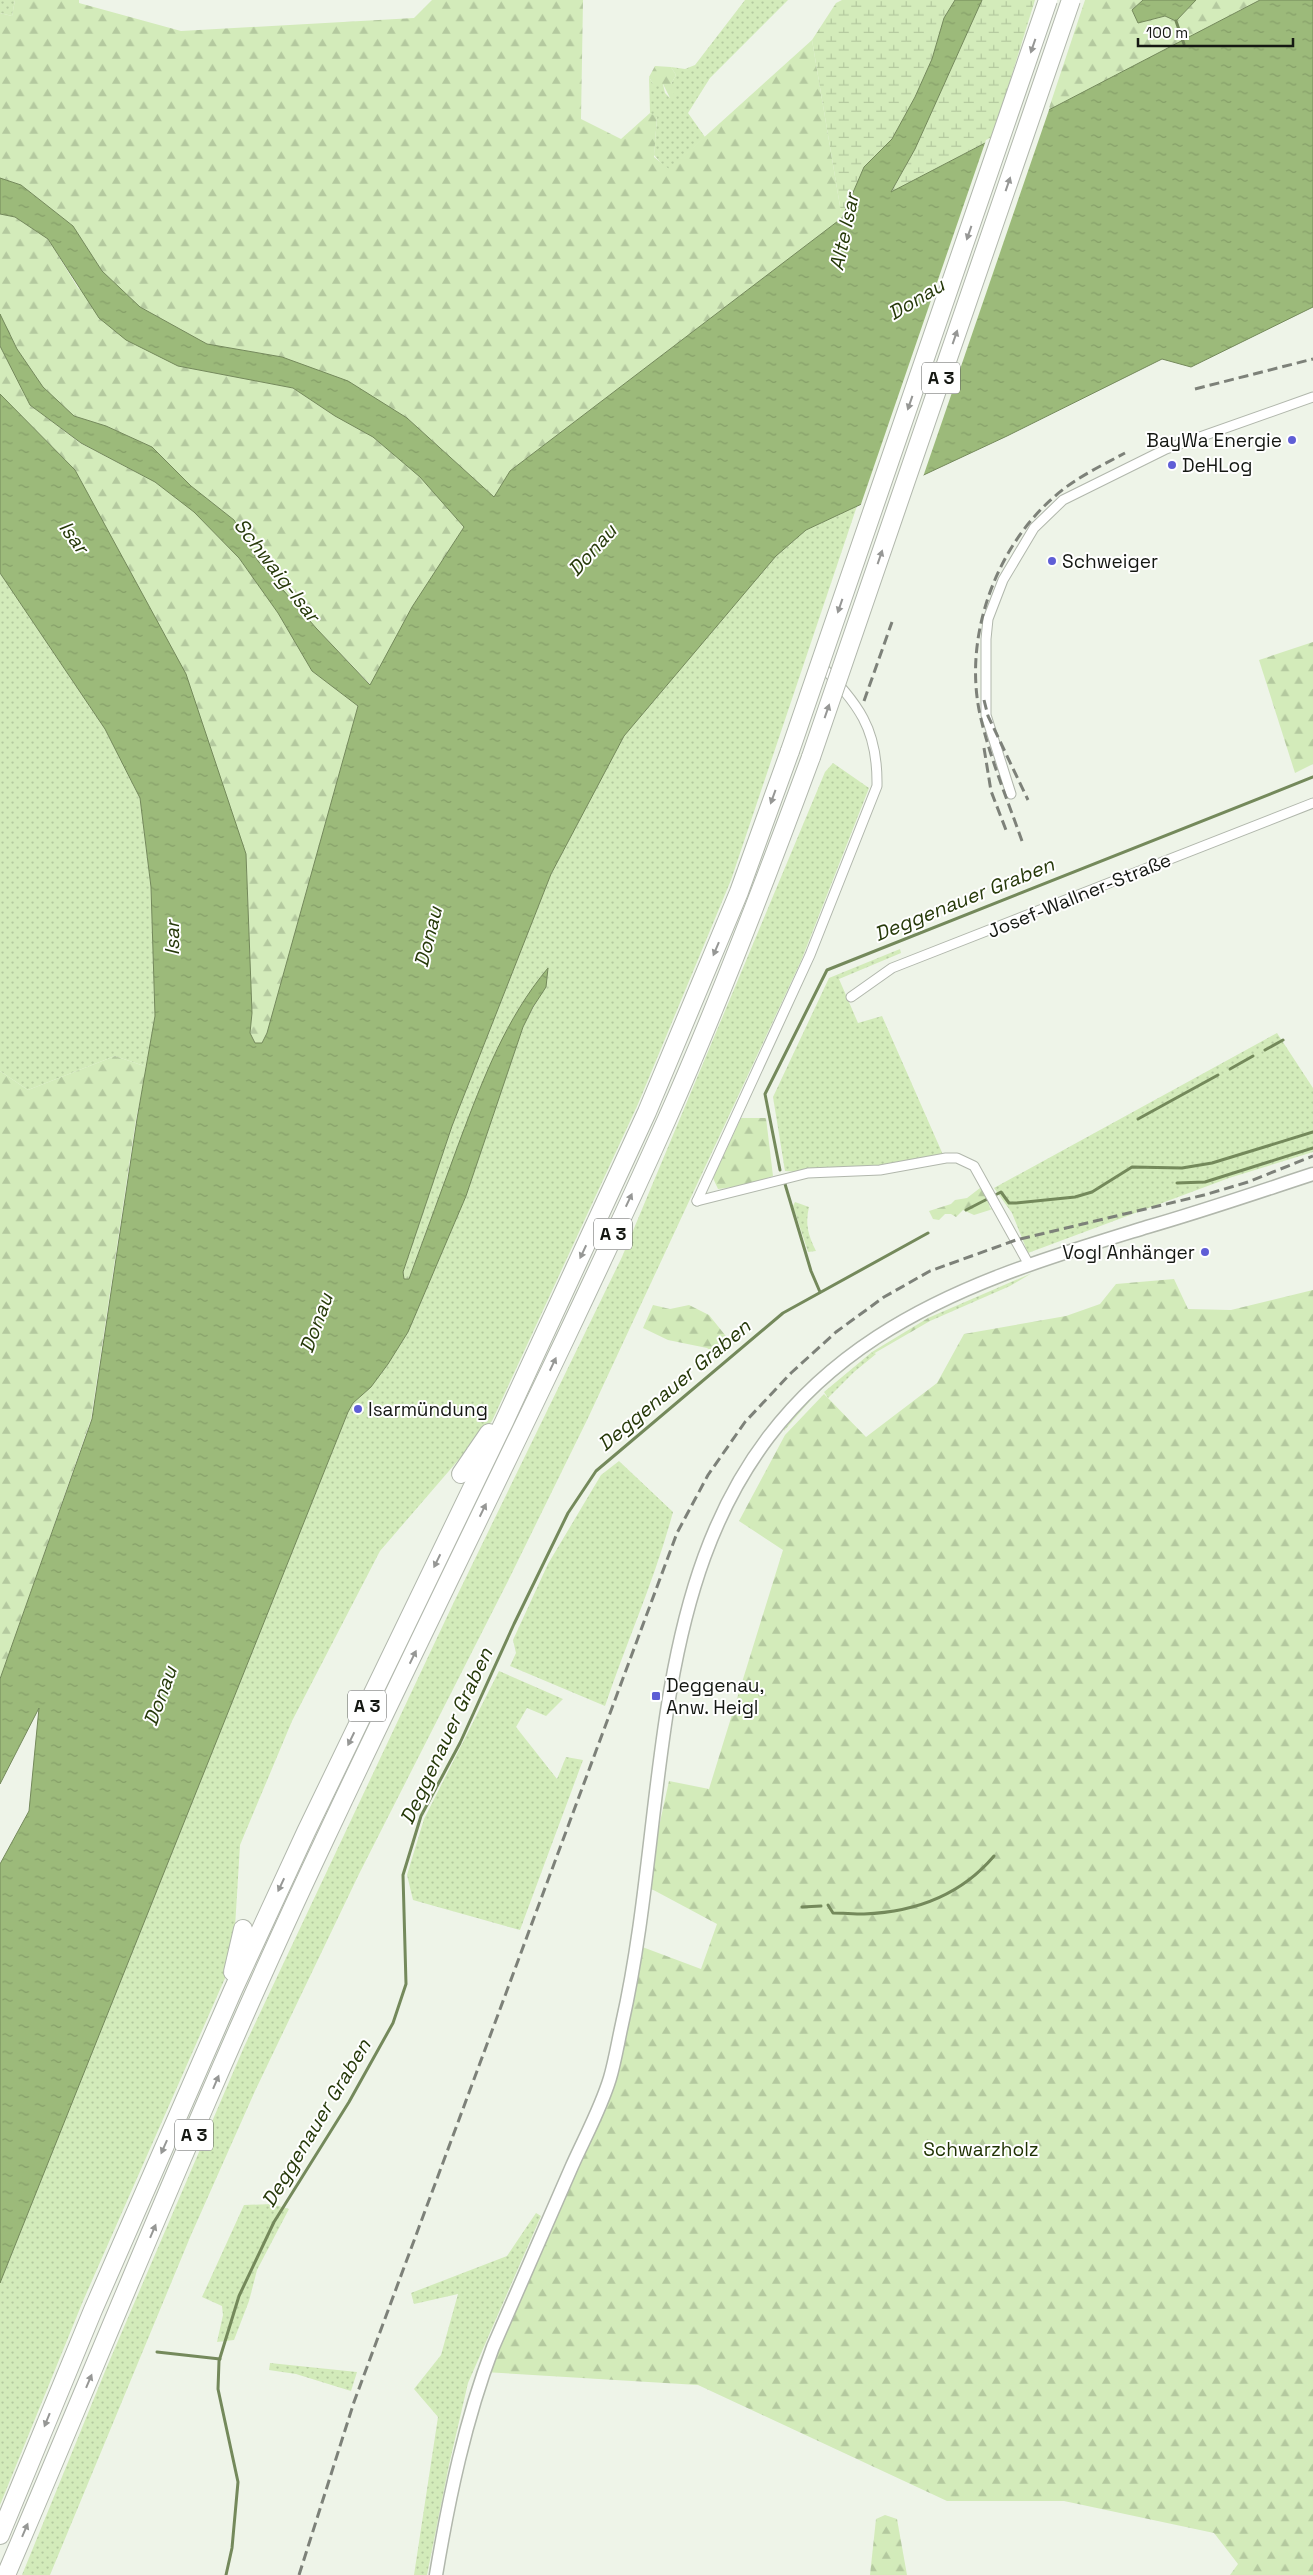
<svg xmlns="http://www.w3.org/2000/svg" width="1313" height="2575" viewBox="0 0 1313 2575" font-family="'Space Grotesk',sans-serif">
<style>
.green{fill:url(#green-dots)}
.forest{fill:url(#forest-firs)}
.wetland{fill:url(#wetland-marsh)}
.water{fill:url(#water-ripples);stroke:#74895b}
.pier{fill:#eef4e8}
.lines{fill:none;stroke-linecap:round;stroke-linejoin:round}
.stream{stroke:#74895b;stroke-width:3}
.street-casing{stroke:#b1b7ac;stroke-width:11}
.secondary-casing{stroke:#b1b7ac;stroke-width:15}
.highway-casing{stroke:#b1b7ac;stroke-width:20}
.street{stroke:#fff;stroke-width:9}
.secondary{stroke:#fff;stroke-width:12}
.highway{stroke:#fff;stroke-width:18}
.rail{stroke:#7d8179;stroke-width:3;stroke-dasharray:10 5;stroke-linecap:butt}
.highway-bridge-casing{stroke:#b1b7ac;stroke-width:20;stroke-linecap:butt}
.highway-bridge{stroke:#fff;stroke-width:18}
.oneway{fill:#969795}
.poi-dot{fill:#5f5ed6;stroke:#fff;stroke-width:2}
.labels{text-anchor:middle;stroke-width:4;stroke-linejoin:round;paint-order:stroke}
.shield{fill:#fff;stroke:#5b5d5a;stroke-width:1}
.shield-label{font-size:18px;font-weight:bold;fill:#151813}
.poi-label{font-size:19px;fill:#151813;stroke:#fff;text-anchor:start}
.street-label{font-size:19px;fill:#151813;stroke:#fff}
.park-label{font-size:19px;fill:#1e3101;stroke:#fff}
.water-label{font-size:20px;font-style:italic;fill:#263909;stroke:#fff}
</style>
<defs>
<pattern id="green-dots" width="8" height="8" patternUnits="userSpaceOnUse" patternTransform="scale(1.25)"><rect width="8" height="8" fill="#d3ebba"/><path d="M2 2h.1M6 6h.1" fill="none" stroke="#b4c99f" stroke-width="1.8" stroke-linecap="round"/></pattern>
<pattern id="forest-firs" width="22" height="20" patternUnits="userSpaceOnUse" patternTransform="scale(1.25)"><rect width="22" height="20" fill="#d3ebba"/><path d="M5 1l3.5 6h-7zM16 11l3.5 6h-7z" fill="#b4c99f"/></pattern>
<pattern id="wetland-marsh" width="20" height="14" patternUnits="userSpaceOnUse" patternTransform="scale(1.25)"><rect width="20" height="14" fill="#d3ebba"/><path d="M1 5h8M5 5V1M11 12h8M15 12V8" fill="none" stroke="#b4c99f"/></pattern>
<pattern id="water-ripples" width="26" height="14" patternUnits="userSpaceOnUse" patternTransform="scale(1.25)"><rect width="26" height="14" fill="#9cba7a"/><path d="M2 4q2-2 4 0t4 0M15 11q2-2 4 0t4 0" fill="none" stroke="#869f69"/></pattern>
</defs>
<rect width="100%" height="100%" fill="#eef4e8"/>
<!-- green -->
<g class="green">
<polygon points="0,0 15,0 12,16 0,13"/>
<polygon points="745,0 788,0 710,78 688,113 705,137 668,171 654,155 657,118 650,113 649,77 653,84 663,84 665,93 670,98 671,84 676,75 671,67 685,69 695,65"/>
<path d="M857,506L731,880L638,1104L492,1421L380,1551L292,1721L240,1845L233,1960L83,2301L0,2505V2283L348,1412L353,1403L371,1387L388,1364L408,1332L466,1196L523,1027C532,1007 547,991 548,969C510,1012 495,1057 474,1109C451,1165 429,1222 409,1279L404,1280L403,1272L452,1126L551,874L624,736L776,556L806,530Z"/>
<polygon points="0,573 105,729 140,798 151,887 155,1016 147,1067 115,1056 28,1090 0,1071"/>
<polygon points="833,763 869,788 801,961 588,1418 507,1583 359,1874 255,2091 191,2235 50,2575 22,2575 106,2369 244,2047 453,1604 622,1257 825,772"/>
<polygon points="900,949 901,953 839,979 858,1023 882,1016 944,1157 905,1165 798,1172 785,1171 773,1097 829,978"/>
<polygon points="1277,1033 1313,1088 1313,1152 1229,1178 1028,1253 1012,1213 994,1188"/>
<path d="M795,1202L809,1207C805,1224 808,1235 816,1251L808,1252L793,1206Z"/>
<path d="M1029,1272C958,1298 876,1335 822,1389C808,1402 796,1417 784,1431V1426C827,1382 874,1340 930,1312C962,1296 995,1284 1029,1272Z"/>
<polygon points="1032,1273 1010,1286 930,1321 928,1318"/>
<polygon points="872,1352 876,1354 854,1372 828,1398 824,1392"/>
<path d="M619,1461L673,1512C655,1579 627,1641 605,1706L510,1666L516,1653L513,1640L548,1564L601,1475Z"/>
<polygon points="499,1671 563,1699 546,1716 527,1708 516,1727 557,1779 566,1757 583,1760 520,1930 413,1900 407,1875 424,1819"/>
<polygon points="272,2204 289,2209 257,2270 249,2301 234,2340 217,2342 223,2315 222,2306 202,2297 244,2205"/>
<polygon points="536,2213 541,2216 468,2383 449,2465 427,2575 414,2575 438,2417 414,2389 441,2355 458,2294 414,2304 411,2293 507,2256"/>
<polygon points="270,2363 357,2372 351,2391 296,2374 269,2370"/>
</g>
<!-- forest -->
<g class="forest">
<polygon points="15,0 79,0 79,3 181,31 414,18 432,0 583,0 581,119 621,139 650,113 657,117 654,157 669,169 812,40 842,218 510,471 494,497 407,418 282,357 207,344 140,307 102,271 73,226 21,185 0,178 0,13 12,16"/>
<polygon points="1085,0 1143,0 1132,10 1138,23 1165,16 1176,21 1196,0 1260,0 1048,111"/>
<polygon points="655,66 671,67 676,75 671,84 675,92 670,98 663,84 653,84 649,77"/>
<polygon points="0,214 15,217 48,239 78,288 178,366 293,388 335,416 373,437 420,477 464,527 412,607 371,685 316,628 258,561 234,520 191,486 152,447 106,426 74,416 43,387 17,349 0,314"/>
<polygon points="0,346 30,405 80,443 155,482 194,512 239,558 278,613 312,671 358,706 267,1033 262,1043 255,1043 250,1033 252,1013 246,854 75,470 0,394"/>
<polygon points="1313,642 1313,764 1295,773 1259,660"/>
<polygon points="115,1056 147,1067 136,1119 91,1419 0,1680 0,1071 28,1090"/>
<polygon points="741,1118 766,1118 773,1176 748,1185 718,1189 713,1178"/>
<polygon points="980,1188 985,1190 990,1208 993,1209 974,1215 963,1210 956,1217 951,1214 945,1214 939,1220 933,1219 929,1211 951,1204 955,1200 967,1198"/>
<polygon points="1174,1279 1188,1309 1231,1310 1313,1290 1313,2575 1230,2575 1238,2564 1214,2533 1064,2501 947,2501 698,2385 484,2372 611,2079 637,1945 701,1969 717,1924 646,1886 669,1781 709,1789 783,1550 739,1521 785,1435 824,1394 866,1437 937,1383 964,1334 1066,1316 1100,1304 1116,1284"/>
<polygon points="653,1305 670,1309 689,1305 709,1315 729,1340 715,1354 707,1348 668,1340 643,1328"/>
<polygon points="928,1318 930,1321 873,1354 872,1352"/>
<polygon points="885,2515 897,2519 907,2575 870,2575 876,2519"/>
</g>
<!-- wetland -->
<g class="wetland">
<polygon points="842,0 955,0 944,18 932,59 915,97 892,139 864,167 842,218 812,40 836,3"/>
<polygon points="982,0 1035,0 992,139 891,193 915,149"/>
</g>
<!-- water -->
<g class="water">
<path d="M955,0H982L915,149L891,192L1260,0H1313V307L1191,367L1162,359L1007,436L806,530L776,556L624,736L551,874L452,1126L403,1272L404,1279H409C426,1233 443,1186 460,1140C483,1079 506,1018 548,968L546,987L533,1007L523,1027L466,1196L408,1332L388,1364L371,1387L353,1403L348,1412L0,2283V1864L29,1811L39,1708L0,1784V1679L92,1419L137,1119L155,1016L151,887L140,798L105,729L0,573V394L75,470L186,674L246,854L252,1013L250,1033L255,1043H262L267,1033L358,706L312,671L278,613L239,558L194,512L155,482L81,443L30,405L0,346V314L17,349L43,387L74,416L106,426L152,447L191,486L234,520L258,561L316,628L370,685L412,607L464,527L420,477L373,437L335,416L293,388L178,366L126,340L99,318L48,239L15,217L0,214V178L21,185L73,226L102,271L140,307L207,344L282,357L348,381L407,418L494,497L510,471L842,218L864,167L892,139L915,97L932,59L944,18Z"/>
<polygon points="1143,0 1196,0 1176,21 1165,16 1138,23 1132,10"/>
</g>
<!-- pier -->
<polygon class="pier" points="1050,107 923,477 860,507 986,140"/>
<g class="lines">
<!-- stream -->
<g class="stream">
<polyline points="1176,21 1184,44"/>
<polyline points="1265,1050 1283,1040"/>
<polyline points="1230,1069 1253,1056"/>
<polyline points="1138,1119 1218,1075"/>
<polyline points="780,1170 765,1094 827,970 1313,777"/>
<polyline points="1177,1183 1205,1182 1313,1148"/>
<polyline points="785,1184 811,1271 820,1292"/>
<polyline points="966,1210 1001,1192 1009,1203 1016,1203 1075,1197 1092,1192 1132,1167 1182,1168 1212,1163 1313,1132"/>
<path d="M828,1905L833,1913C843,1913 853,1914 864,1914C915,1912 961,1895 994,1856"/>
<polyline points="802,1907 821,1906"/>
<polyline points="157,2352 220,2359"/>
<polyline points="226,2575 232,2548 238,2482 218,2389 219,2361 239,2296 274,2222 349,2102 393,2023 406,1984 403,1875 421,1816 460,1743 514,1624 568,1513 596,1471 783,1313 928,1233"/>
</g>
<defs>
<g id="street">
<polyline points="1011,794 986,715 986,639 988,619 1003,580 1034,528 1063,500 1166,449 1313,397"/>
<polyline points="851,997 892,968 1313,803"/>
<path d="M697,1201L810,955L877,786C878,727 858,705 820,664"/>
<polyline points="697,1201 808,1173 880,1170 946,1158 957,1158 974,1166 1028,1263"/>
</g>
<path id="secondary" d="M436,2575C449,2497 465,2421 493,2347C519,2287 546,2226 572,2166C585,2137 601,2108 610,2078C615,2061 618,2042 622,2024C678,1776 632,1497 877,1337C960,1283 1053,1256 1147,1227C1203,1211 1258,1192 1313,1174"/>
<g id="highway">
<polyline points="461,1474 489,1433"/>
<polyline points="233,1972 243,1929"/>
<polyline points="0,2535 93,2310 233,1990 306,1832 504,1422 647,1112 739,892 790,751"/>
<path d="M6,2575C111,2330 210,2082 324,1841C437,1600 558,1362 667,1119C720,1000 766,879 811,757"/>
</g>
</defs>
<!-- street casing -->
<use href="#street" class="street-casing"/>
<!-- secondary casing -->
<use href="#secondary" class="secondary-casing"/>
<!-- highway casing -->
<use href="#highway" class="highway-casing"/>
<!-- street -->
<use href="#street" class="street"/>
<!-- secondary -->
<use href="#secondary" class="secondary"/>
<!-- highway -->
<use href="#highway" class="highway"/>
<!-- rail -->
<g class="rail">
<polyline points="1195,389 1313,359"/>
<polyline points="984,700 988,716 1028,800"/>
<polyline points="864,701 892,622"/>
<polyline points="984,748 991,791 1006,830"/>
<path d="M1022,841C1008,801 991,761 981,719C962,641 994,549 1054,497C1075,478 1101,466 1125,453"/>
<polyline points="299,2575 354,2402 677,1533 708,1475 745,1422 791,1373 836,1332 884,1297 930,1271 1016,1240 1204,1195 1248,1182 1313,1156"/>
</g>
<defs>
<g id="highway-bridge">
<polyline points="790,751 1048,0"/>
<polyline points="811,757 1071,0"/>
</g>
</defs>
<!-- highway-bridge casing -->
<use href="#highway-bridge" class="highway-bridge-casing"/>
<!-- highway-bridge -->
<use href="#highway-bridge" class="highway-bridge"/>
</g>
<!-- one-way arrows -->
<defs><path id="oneway-solid" d="M-6-.8H1V-3.2L6.5 0L1 3.2V.8H-6Z" transform="scale(1.25)"/></defs>
<g class="oneway">
<use href="#oneway-solid" transform="translate(1033 46) rotate(109)"/>
<use href="#oneway-solid" transform="translate(1008 184) rotate(-71)"/>
<use href="#oneway-solid" transform="translate(969 233) rotate(109)"/>
<use href="#oneway-solid" transform="translate(955 337) rotate(-71)"/>
<use href="#oneway-solid" transform="translate(910 403) rotate(109)"/>
<use href="#oneway-solid" transform="translate(880 557) rotate(-71)"/>
<use href="#oneway-solid" transform="translate(840 606) rotate(109)"/>
<use href="#oneway-solid" transform="translate(827 711) rotate(-71)"/>
<use href="#oneway-solid" transform="translate(773 797) rotate(110)"/>
<use href="#oneway-solid" transform="translate(716 949) rotate(113)"/>
<use href="#oneway-solid" transform="translate(629 1200) rotate(-65)"/>
<use href="#oneway-solid" transform="translate(583 1252) rotate(115)"/>
<use href="#oneway-solid" transform="translate(553 1364) rotate(-65)"/>
<use href="#oneway-solid" transform="translate(483 1510) rotate(-64)"/>
<use href="#oneway-solid" transform="translate(437 1561) rotate(116)"/>
<use href="#oneway-solid" transform="translate(413 1657) rotate(-64)"/>
<use href="#oneway-solid" transform="translate(351 1739) rotate(116)"/>
<use href="#oneway-solid" transform="translate(281 1885) rotate(115)"/>
<use href="#oneway-solid" transform="translate(216 2082) rotate(-67)"/>
<use href="#oneway-solid" transform="translate(164 2147) rotate(114)"/>
<use href="#oneway-solid" transform="translate(153 2231) rotate(-67)"/>
<use href="#oneway-solid" transform="translate(89 2381) rotate(-67)"/>
<use href="#oneway-solid" transform="translate(47 2420) rotate(112)"/>
<use href="#oneway-solid" transform="translate(25 2530) rotate(-67)"/>
</g>
<!-- markers -->
<g class="poi-dot">
<circle cx="1292" cy="440" r="5"/>
<circle cx="1172" cy="465" r="5"/>
<circle cx="1052" cy="561" r="5"/>
<circle cx="1205" cy="1252" r="5"/>
<circle cx="358" cy="1409" r="5"/>
<rect x="651" y="1691" width="10" height="10" rx="2.5"/>
</g>
<g class="labels">
<!-- shield labels -->
<g class="shield">
<rect x="922" y="362.5" width="38" height="31" rx="4"/>
<rect x="594" y="1218.5" width="38" height="31" rx="4"/>
<rect x="348" y="1690.5" width="38" height="31" rx="4"/>
<rect x="175" y="2119.5" width="38" height="31" rx="4"/>
</g>
<g class="shield-label">
<text x="941" y="384">A 3</text>
<text x="613" y="1240">A 3</text>
<text x="367" y="1712">A 3</text>
<text x="194" y="2141">A 3</text>
</g>
<!-- poi labels -->
<g class="poi-label">
<text x="1282" y="447" text-anchor="end">BayWa Energie</text>
<text x="1182" y="472">DeHLog</text>
<text x="1062" y="568">Schweiger</text>
<text x="1195" y="1259" text-anchor="end">Vogl Anhänger</text>
<text x="368" y="1416">Isarmündung</text>
<text x="666" y="1692">Deggenau,<tspan x="666" dy="22">Anw. Heigl</tspan></text>
</g>
<!-- street labels -->
<g class="street-label">
<text transform="translate(1079 895) rotate(-22)" y="7">Josef-Wallner-Straße</text>
</g>
<!-- park labels -->
<g class="park-label">
<text x="981" y="2156">Schwarzholz</text>
</g>
<!-- water labels -->
<g class="water-label">
<text transform="translate(844 232) rotate(-78)" y="7">Alte Isar</text>
<text transform="translate(916 299) rotate(-31)" y="7">Donau</text>
<text transform="translate(74 537) rotate(54)" y="7">Isar</text>
<text transform="translate(592 550) rotate(-48)" y="7">Donau</text>
<text transform="translate(277 570) rotate(52)" y="7">Schwaig-Isar</text>
<text transform="translate(964 899) rotate(-22)" y="7">Deggenauer Graben</text>
<text transform="translate(428 937) rotate(-76)" y="7">Donau</text>
<text transform="translate(172 938) rotate(-90)" y="7">Isar</text>
<text transform="translate(316 1323) rotate(-70)" y="7">Donau</text>
<text transform="translate(674 1385) rotate(-40)" y="7">Deggenauer Graben</text>
<text transform="translate(160 1696) rotate(-70)" y="7">Donau</text>
<text transform="translate(446 1736) rotate(-65)" y="7">Deggenauer Graben</text>
<text transform="translate(316 2123) rotate(-59)" y="7">Deggenauer Graben</text>
</g>
</g>
<!-- scale -->
<path d="M1138 38v8h155v-8" fill="none" stroke="#151813" stroke-width="2.5"/>
<text x="1146" y="38" font-size="15" fill="#151813" stroke="#ffffff" stroke-width="4" paint-order="stroke">100 m</text>
</svg>
